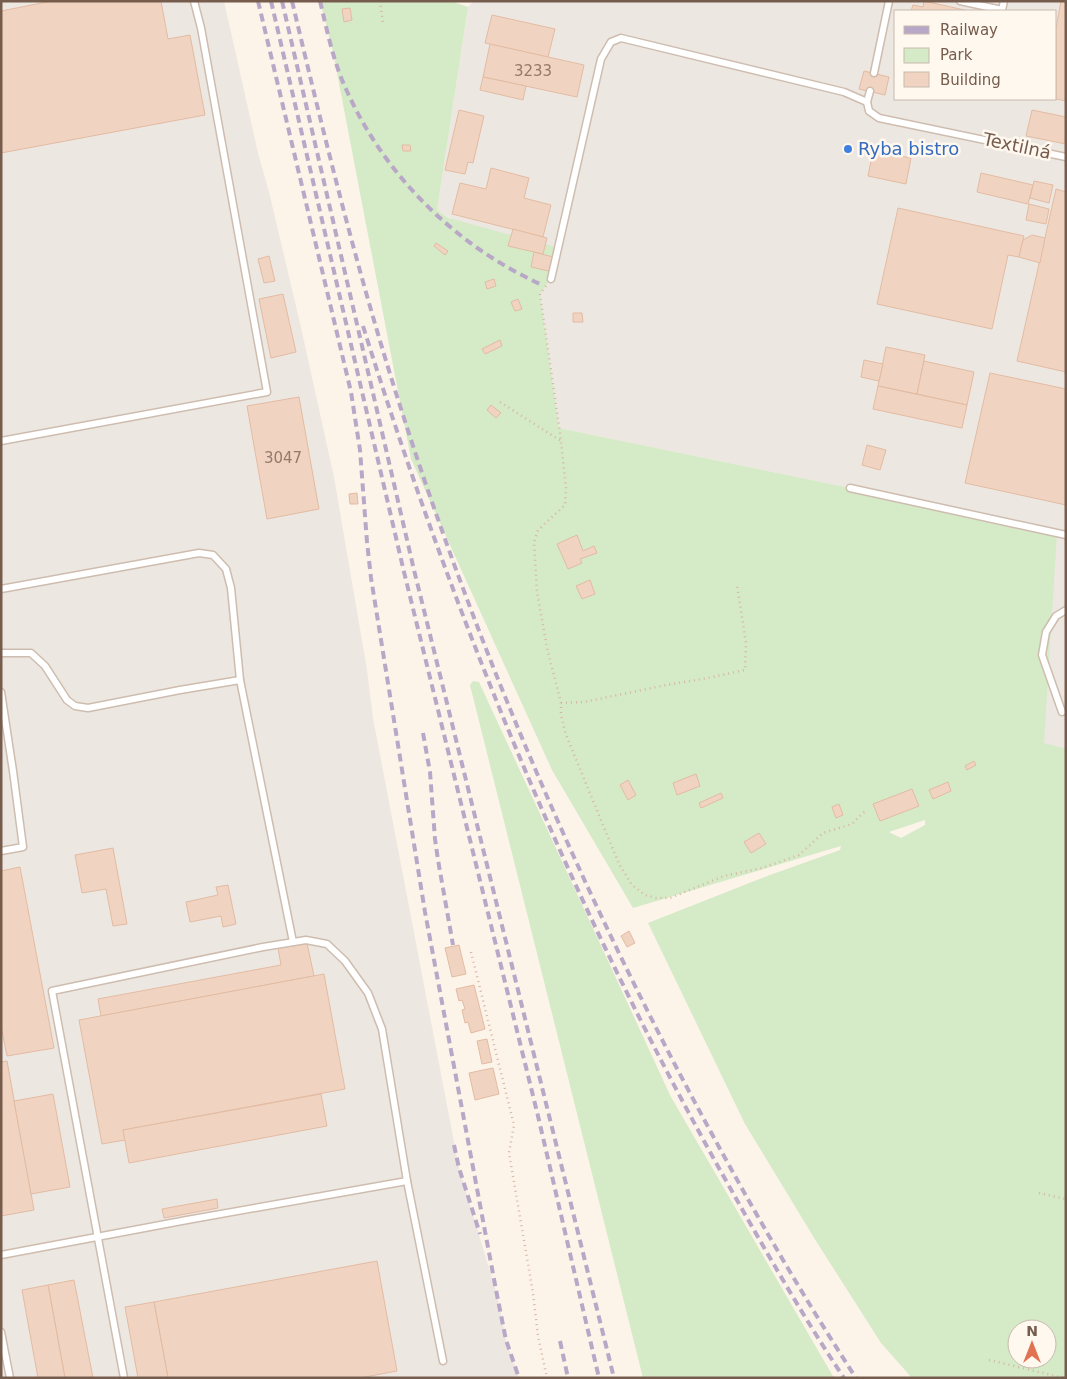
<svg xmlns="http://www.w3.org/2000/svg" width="1067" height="1379" viewBox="0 0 1067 1379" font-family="'DejaVu Sans',sans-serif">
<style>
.industrial{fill:#ede7e2;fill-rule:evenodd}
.green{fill:#d5eac7;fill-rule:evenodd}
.building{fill:#f0d4c1;stroke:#e3bba2}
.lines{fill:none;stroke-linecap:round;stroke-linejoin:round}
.service-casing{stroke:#cebdaf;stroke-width:9}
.path{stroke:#d6b7a4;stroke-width:2.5;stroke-dasharray:1 4;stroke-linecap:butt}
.service{stroke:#fff;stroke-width:6}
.rail{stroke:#b8a7c6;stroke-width:4;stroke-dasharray:8 5;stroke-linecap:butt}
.shop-dot{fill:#3f7fe0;stroke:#fef8ef;stroke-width:2}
.labels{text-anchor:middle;stroke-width:5;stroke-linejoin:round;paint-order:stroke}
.number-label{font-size:15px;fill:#947a6a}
.street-label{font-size:18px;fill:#765c4d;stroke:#fef8ef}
.shop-label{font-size:18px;fill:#366cbe;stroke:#fef8ef;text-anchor:start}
</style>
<rect width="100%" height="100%" fill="#fcf4e9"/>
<!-- industrial -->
<g class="industrial">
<polygon points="1,1 224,1 258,153 269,192 300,323 334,477 367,670 373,718 459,1168 497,1295 506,1340 519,1378 1,1378"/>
<path d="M473,1H1066V791L850,488L559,428L540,294L552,279L437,210L468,7ZM896,11H1056V99H896Z"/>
</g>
<!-- green -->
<g class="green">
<path d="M320,1H451L468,7L437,210L449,218L559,248L551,279L540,294L559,428L850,488L1057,533L1044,743L1066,749V1378H912L881,1343L816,1241L745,1124L648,923L770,875L840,850L841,846L633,908L552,770L411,459L333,52ZM925,820V825L901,838L889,832ZM1017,1329H1047V1359H1017Z"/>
<polygon points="473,681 479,682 671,1097 834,1378 643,1378 470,685"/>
</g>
<!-- building -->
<g class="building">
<polygon points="52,1 161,1 168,39 190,35 205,115 1,153 1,11"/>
<polygon points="924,1 969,11 911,11 913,5 923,7"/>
<polygon points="1061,1 1066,1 1066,101 1056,99 1056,28"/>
<polygon points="350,8 352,20 344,22 342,9"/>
<polygon points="492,15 555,29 548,57 485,43"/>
<polygon points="490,44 584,65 577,97 483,77"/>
<polygon points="864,71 889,77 885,95 859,89"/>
<polygon points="483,77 526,86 523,100 480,90"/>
<polygon points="459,110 484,116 473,163 468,162 465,174 445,170"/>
<polygon points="1032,110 1066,117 1066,144 1026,136"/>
<polygon points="402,145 410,145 411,151 403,151"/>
<polygon points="873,151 911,158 906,184 868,176"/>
<polygon points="491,168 529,178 524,198 551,205 543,237 452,214 460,183 486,189"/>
<polygon points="981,173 1033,185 1028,204 977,192"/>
<polygon points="1034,181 1053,185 1049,203 1030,198"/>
<polygon points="1056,189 1066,192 1066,372 1017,361"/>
<polygon points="1029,204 1049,209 1046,224 1026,220"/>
<polygon points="898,208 1024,236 1019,257 1008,255 992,329 877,304"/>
<polygon points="513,229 547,238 543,254 508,246"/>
<polygon points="1032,235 1045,238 1040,263 1019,257 1023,240"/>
<polygon points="436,243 448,251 445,255 434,246"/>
<polygon points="534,252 553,257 549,271 531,267"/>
<polygon points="269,256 275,281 264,283 258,259"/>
<polygon points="494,279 496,286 487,289 485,282"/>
<polygon points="283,294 296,352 271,358 259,299"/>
<polygon points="518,299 522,309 515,311 511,302"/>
<polygon points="573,313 582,313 583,322 573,322"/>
<polygon points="500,340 502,346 485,354 482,349"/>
<polygon points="886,347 925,355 917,394 878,386"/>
<polygon points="864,360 883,364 879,381 861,377"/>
<polygon points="924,361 974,372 967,405 917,394"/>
<polygon points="990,373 1066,389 1066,505 965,483"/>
<polygon points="878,386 967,405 962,428 873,409"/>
<polygon points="299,397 319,509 267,519 247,406"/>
<polygon points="491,405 501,413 496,418 487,410"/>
<polygon points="867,445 886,450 880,470 862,465"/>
<polygon points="357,493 358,504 350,504 349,494"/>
<polygon points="577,535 583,551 594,546 597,553 580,559 582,563 568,569 557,544"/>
<polygon points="590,580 595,594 582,599 576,586"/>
<polygon points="974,761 976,765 967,770 965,766"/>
<polygon points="696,774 700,786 677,795 673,783"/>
<polygon points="628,780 636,795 628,800 620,785"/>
<polygon points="948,782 951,791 933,799 929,790"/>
<polygon points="912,789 919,806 880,821 873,804"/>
<polygon points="721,793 723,798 701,808 699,803"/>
<polygon points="839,804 843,815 836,818 832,807"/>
<polygon points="759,833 766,844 751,853 744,842"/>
<polygon points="113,848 127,924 113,926 106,889 82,893 75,855"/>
<polygon points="20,867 54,1048 7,1056 1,1026 1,871"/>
<polygon points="228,885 236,924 223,927 221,916 190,922 186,902 218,895 216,887"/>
<polygon points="629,931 635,943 627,947 621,936"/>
<polygon points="307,943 314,976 101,1016 98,999 281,965 278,948"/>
<polygon points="459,945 466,974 452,977 445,948"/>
<polygon points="324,974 345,1089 123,1130 125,1140 102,1144 79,1020"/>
<polygon points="474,985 485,1029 471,1033 468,1022 465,1023 462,1010 465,1009 462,1000 459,1001 456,989"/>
<polygon points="487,1039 492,1062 482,1064 477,1041"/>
<polygon points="7,1061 34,1210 1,1216 1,1062"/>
<polygon points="493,1068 499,1094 475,1100 469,1073"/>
<polygon points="53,1094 70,1187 31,1194 14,1101"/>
<polygon points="321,1094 327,1126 129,1163 123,1130"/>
<polygon points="217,1199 218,1208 164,1218 162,1209"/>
<polygon points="377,1261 397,1371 360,1378 168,1378 154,1302"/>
<polygon points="74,1280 93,1378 65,1378 48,1285"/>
<polygon points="48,1285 65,1378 38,1378 22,1290"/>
<polygon points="154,1302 168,1378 138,1378 125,1307"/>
</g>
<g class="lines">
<defs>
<g id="service">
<polyline points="960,1 1002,10 1004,1"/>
<polyline points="874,73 889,1"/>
<polyline points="870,91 867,102 869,111 879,118 1066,157"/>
<polyline points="551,279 601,59 611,42 621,38 844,92 867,102"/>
<polyline points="1,441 267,392 201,28 194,1"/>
<polyline points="850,488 1066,535"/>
<polyline points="1,589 199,553 213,555 226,569 231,588 240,680 293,942"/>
<polyline points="1,653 31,653 45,666 67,700 75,706 88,708 180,690 240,680"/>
<polyline points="1,692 13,771 23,847 1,851"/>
<polyline points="1062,712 1042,655 1046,632 1056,616 1066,610"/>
<polyline points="1,1255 187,1220 407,1181"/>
<polyline points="1,1332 10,1378"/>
<polyline points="124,1378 52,991 263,947 306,940 327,944 345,961 368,993 382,1029 407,1181 443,1361"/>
</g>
</defs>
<!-- service casing -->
<use href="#service" class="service-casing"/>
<!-- path -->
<g class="path">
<polyline points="380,1 383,23"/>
<polyline points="546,286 540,294 560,433 566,488 565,505 538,530 534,542 537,592 547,648 561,703 561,715 566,735 619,864 632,885 645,895 656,898 670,898 724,876 762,868 799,855 823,833 852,824 865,811"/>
<polyline points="500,402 561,441"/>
<polyline points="561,703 584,702 666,685 708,678 745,670 746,643 737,585"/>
<polyline points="471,952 514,1125 509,1153 533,1293 538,1336 547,1378"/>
<polyline points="1039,1193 1066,1199"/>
<polyline points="989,1360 1064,1378"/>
</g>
<!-- service -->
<use href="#service" class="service"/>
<!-- rail -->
<g class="rail">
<polyline points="258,1 351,392 360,450 367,542 371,578 425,912 497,1295 506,1340 519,1378"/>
<polyline points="271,1 404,572 538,1116 599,1378"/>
<polyline points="282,1 414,570 614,1378"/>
<path d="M292,1C325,140 359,279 403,415C474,637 565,852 672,1059C729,1168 789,1275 856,1378"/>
<path d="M320,1C327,30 333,61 346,89C384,175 455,245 540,284"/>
<path d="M363,326C457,627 577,918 733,1193C768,1255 804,1318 844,1378"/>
<polyline points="423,733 430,772 435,839 438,860 453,945"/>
<polyline points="454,1145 459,1168 480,1234"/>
<polyline points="560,1341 568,1378"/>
</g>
</g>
<!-- markers -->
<circle class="shop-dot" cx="848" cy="149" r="5"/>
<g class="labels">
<!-- number labels -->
<g class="number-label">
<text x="533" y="76">3233</text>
<text x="283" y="463">3047</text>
</g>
<!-- street labels -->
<g class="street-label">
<text transform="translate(1017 146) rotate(12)" y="6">Textilná</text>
</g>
<!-- shop labels -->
<g class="shop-label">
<text x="858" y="155">Ryba bistro</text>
</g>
</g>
<!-- border -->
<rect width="1067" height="1379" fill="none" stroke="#765c4d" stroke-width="5"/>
<!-- legend -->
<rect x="894" y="10" width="162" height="90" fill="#fef8ef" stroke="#c8baae"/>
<rect x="904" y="26" width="25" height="8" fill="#b8a7c6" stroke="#c8baae"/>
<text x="940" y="35" font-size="15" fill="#765c4d">Railway</text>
<rect x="904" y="48" width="25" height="15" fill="#d5eac7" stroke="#c8baae"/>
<text x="940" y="60" font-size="15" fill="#765c4d">Park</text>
<rect x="904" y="72" width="25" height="15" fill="#f0d4c1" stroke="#c8baae"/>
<text x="940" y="85" font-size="15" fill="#765c4d">Building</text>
<!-- north arrow -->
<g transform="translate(1032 1344)"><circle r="24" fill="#fef8ef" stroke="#c8baae"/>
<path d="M0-4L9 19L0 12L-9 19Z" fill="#e17353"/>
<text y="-8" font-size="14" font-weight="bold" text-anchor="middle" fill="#765c4d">N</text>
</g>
</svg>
